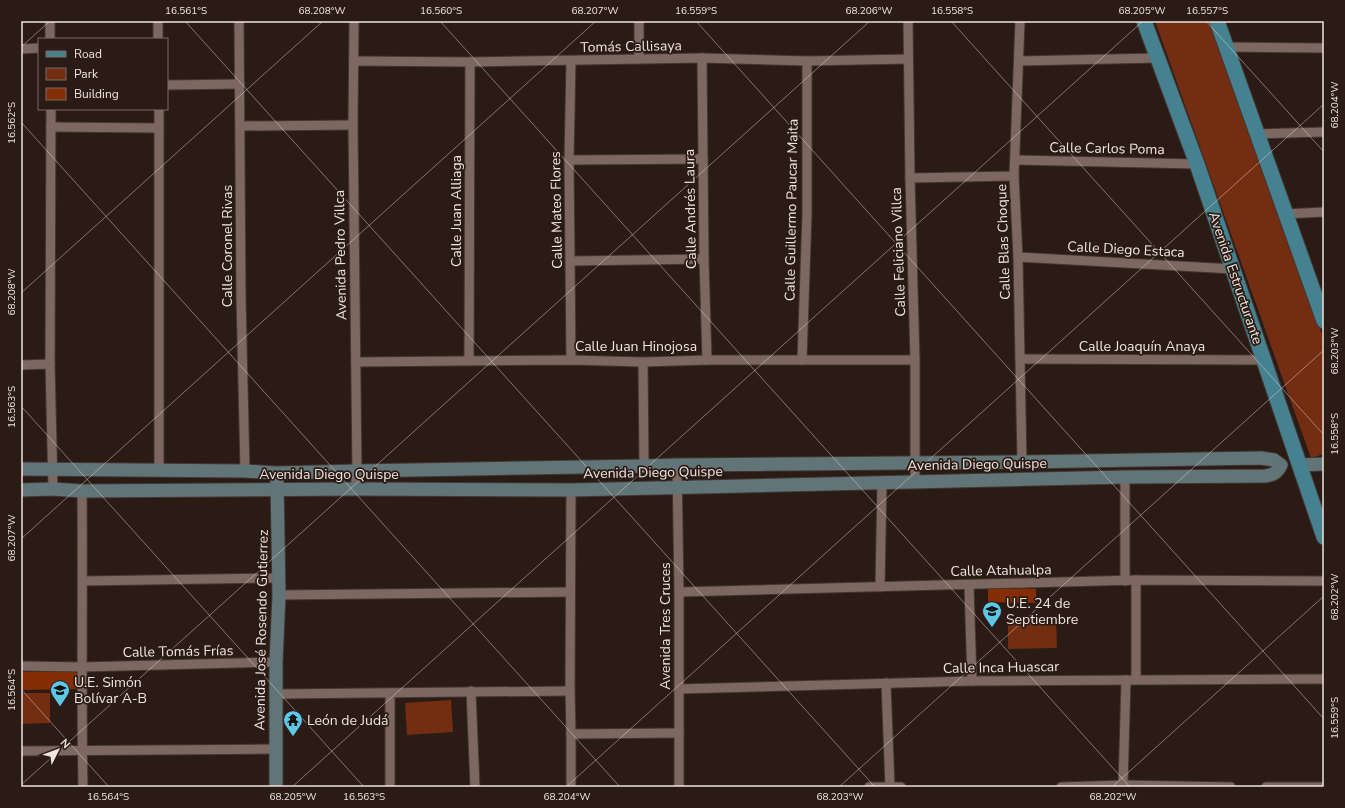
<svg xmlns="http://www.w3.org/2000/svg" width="1345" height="808" viewBox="0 0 1345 808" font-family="'Nunito Sans',sans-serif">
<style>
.green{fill:#732e12}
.building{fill:#852e05}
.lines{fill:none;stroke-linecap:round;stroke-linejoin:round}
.street-casing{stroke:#443633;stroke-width:11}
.secondary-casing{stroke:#443633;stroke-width:15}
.primary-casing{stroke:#443633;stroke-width:17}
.street{stroke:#7d6861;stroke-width:9}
.secondary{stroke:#617478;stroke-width:13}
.primary{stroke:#45818f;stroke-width:15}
.ticks{fill:none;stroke:#f0e4df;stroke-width:1;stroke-opacity:0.45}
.labels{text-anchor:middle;stroke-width:3.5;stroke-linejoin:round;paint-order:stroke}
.street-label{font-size:14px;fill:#f0e4df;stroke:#2b1b15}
.poi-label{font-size:14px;fill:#f0e4df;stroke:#2b1b15;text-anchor:start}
.neatline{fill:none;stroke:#f0e4df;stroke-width:1.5}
.ticks-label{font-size:10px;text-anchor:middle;fill:#f0e4df}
</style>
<rect width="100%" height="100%" fill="#2b1b15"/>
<!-- green -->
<g class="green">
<polygon points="1155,21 1210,21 1324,340 1324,454 1311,458"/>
<polygon points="1056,619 1057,648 1008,649 1008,620"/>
<polygon points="21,693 50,693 50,723 21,724"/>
<polygon points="451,700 453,732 407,735 405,703"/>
</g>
<!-- building -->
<g class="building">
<polygon points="988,588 1036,589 1036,603 988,602"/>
<polygon points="77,671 77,689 21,690 21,672"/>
</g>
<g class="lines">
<defs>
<g id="street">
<polyline points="50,21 50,39"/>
<polyline points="158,21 158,39"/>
<polyline points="239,21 241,297 245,471"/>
<polyline points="354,21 353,125 357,471 355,489"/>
<polyline points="908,21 910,178 915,360 915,482"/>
<polyline points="1020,21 1014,176 1018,257 1022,462"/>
<polyline points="1225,47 1324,48"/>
<polyline points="21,49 39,48"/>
<polyline points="702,58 704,259 707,360"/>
<polyline points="639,59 639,21"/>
<polyline points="354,61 470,62 702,58 807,61 908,59"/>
<polyline points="571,61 569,160 571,360"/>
<polyline points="1019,61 1157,58"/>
<polyline points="167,85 240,84"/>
<polyline points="51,109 50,364 53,489"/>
<polyline points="159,109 159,469"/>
<polyline points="241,126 353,125"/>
<polyline points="51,127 159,128"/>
<polyline points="1257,134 1324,132"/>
<polyline points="569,160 703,159"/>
<polyline points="1015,160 1197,164"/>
<polyline points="910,178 1014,176"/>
<polyline points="1285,214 1324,212"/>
<polyline points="1018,257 1233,269"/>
<polyline points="571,261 704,259"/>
<polyline points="1020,359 1264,360"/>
<polyline points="469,360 470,62"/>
<polyline points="802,360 807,214 807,61"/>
<polyline points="356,362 571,360 643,362 707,360 915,360"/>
<polyline points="643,362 644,466"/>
<polyline points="21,365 50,364"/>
<polyline points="677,465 679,592 679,787"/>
<polyline points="571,490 570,691 571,734 571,787"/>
<path d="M82,491C83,590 81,688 83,787"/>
<polyline points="83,581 279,578"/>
<polyline points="1125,581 1125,477"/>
<polyline points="969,585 972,681"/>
<polyline points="880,587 882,483"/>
<polyline points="679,592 1136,580 1324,581"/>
<polyline points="279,595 570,592"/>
<polyline points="21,666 82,667 276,662"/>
<polyline points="1136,679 1136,580"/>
<polyline points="886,683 890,787"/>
<polyline points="679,689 972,681 1324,679"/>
<polyline points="471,691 475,787"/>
<polyline points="276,694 570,691"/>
<polyline points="571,734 679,733"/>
<polyline points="21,751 276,749"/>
<polyline points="1123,785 1126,680"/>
<polyline points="390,787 390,693"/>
<polyline points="869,787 901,787"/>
<polyline points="1061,787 1123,785 1231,787"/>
<polyline points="1266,787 1324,787"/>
</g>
<g id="secondary">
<polyline points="1299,465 1324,464"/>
<path d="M21,469L245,471L276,473L357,471L644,466L677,465L1022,462L1261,458L1274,460L1281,465C1277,473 1273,475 1265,476L1125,477L571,490L355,489L82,491L53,489L21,490"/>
<polyline points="276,787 276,662 279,595 277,481"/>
</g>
<g id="primary">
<polyline points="1144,21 1197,164 1324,537"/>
<polyline points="1217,21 1324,321"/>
</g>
</defs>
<!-- street casing -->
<use href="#street" class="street-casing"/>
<!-- secondary casing -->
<use href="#secondary" class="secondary-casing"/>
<!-- primary casing -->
<use href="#primary" class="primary-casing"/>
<!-- street -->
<use href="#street" class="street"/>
<!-- secondary -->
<use href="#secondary" class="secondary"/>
<!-- primary -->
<use href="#primary" class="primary"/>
</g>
<!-- ticks -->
<path class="ticks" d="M185,21L875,787M440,21L1130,787M696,21L1324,719M951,21L1324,435M1206,21L1324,152M21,47L50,21M21,122L620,787M21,293L323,21M21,406L364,787M21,539L596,21M21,689L109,787M21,785L870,21M292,787L1143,21M566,787L1324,104M839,787L1324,350M1112,787L1324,596"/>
<!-- icons -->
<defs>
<symbol id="school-pin" viewBox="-11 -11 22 30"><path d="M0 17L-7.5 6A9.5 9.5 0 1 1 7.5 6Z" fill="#5cc7e7" stroke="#2b1b15"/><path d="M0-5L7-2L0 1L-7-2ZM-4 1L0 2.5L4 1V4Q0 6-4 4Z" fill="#111"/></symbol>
<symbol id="temple-pin" viewBox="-11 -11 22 30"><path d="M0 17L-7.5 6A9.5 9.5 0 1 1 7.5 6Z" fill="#5cc7e7" stroke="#2b1b15"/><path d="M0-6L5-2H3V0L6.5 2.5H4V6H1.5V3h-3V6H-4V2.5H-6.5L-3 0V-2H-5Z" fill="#111"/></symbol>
</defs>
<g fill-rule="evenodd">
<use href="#school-pin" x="981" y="600" width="22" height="30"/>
<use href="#school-pin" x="49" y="679" width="22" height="30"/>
<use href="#temple-pin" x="282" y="709" width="22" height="30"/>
</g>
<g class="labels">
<!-- street labels -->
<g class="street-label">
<text transform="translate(631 46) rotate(-1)" y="5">Tomás Callisaya</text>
<text transform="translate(1107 148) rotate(1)" y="5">Calle Carlos Poma</text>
<text transform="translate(690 209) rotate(-91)" y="5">Calle Andrés Laura</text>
<text transform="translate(556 210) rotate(-91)" y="5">Calle Mateo Flores</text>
<text transform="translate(791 210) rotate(-89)" y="5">Calle Guillermo Paucar Maita</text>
<text transform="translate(456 211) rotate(-90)" y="5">Calle Juan Alliaga</text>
<text transform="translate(1003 242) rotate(-92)" y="5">Calle Blas Choque</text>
<text transform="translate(227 246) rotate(-90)" y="5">Calle Coronel Rivas</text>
<text transform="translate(1126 249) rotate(3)" y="5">Calle Diego Estaca</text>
<text transform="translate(898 252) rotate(-92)" y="5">Calle Feliciano Villca</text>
<text transform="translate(340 255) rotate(-91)" y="5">Avenida Pedro Villca</text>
<text transform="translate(1236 278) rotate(71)" y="5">Avenida Estructurante</text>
<text x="636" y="351">Calle Juan Hinojosa</text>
<text x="1142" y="351">Calle Joaquín Anaya</text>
<text transform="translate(977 464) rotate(-1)" y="5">Avenida Diego Quispe</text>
<text transform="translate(653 472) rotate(-1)" y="5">Avenida Diego Quispe</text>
<text x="329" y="479">Avenida Diego Quispe</text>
<text transform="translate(1001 570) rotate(-1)" y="5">Calle Atahualpa</text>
<text transform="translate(665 626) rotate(-90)" y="5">Avenida Tres Cruces</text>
<text transform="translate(261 630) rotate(-89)" y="5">Avenida José Rosendo Gutierrez</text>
<text transform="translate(178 651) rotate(-1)" y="5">Calle Tomás Frías</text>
<text transform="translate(1001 667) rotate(-1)" y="5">Calle Inca Huascar</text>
</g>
<!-- poi labels -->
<g class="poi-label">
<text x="1006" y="608">U.E. 24 de<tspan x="1006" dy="16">Septiembre</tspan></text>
<text x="74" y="687">U.E. Simón<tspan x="74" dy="16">Bolívar A-B</tspan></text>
<text x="307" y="725">León de Judá</text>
</g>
</g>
<!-- border -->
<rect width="1345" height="808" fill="none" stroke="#2b1b15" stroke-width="44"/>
<!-- legend -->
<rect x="38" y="38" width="130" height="72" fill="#2b1b15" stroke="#7a6b66"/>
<rect x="46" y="51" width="20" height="6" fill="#45818f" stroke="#7a6b66"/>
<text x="74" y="58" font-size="12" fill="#f0e4df">Road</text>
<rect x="46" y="68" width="20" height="12" fill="#732e12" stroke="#7a6b66"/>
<text x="74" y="78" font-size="12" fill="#f0e4df">Park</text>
<rect x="46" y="88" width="20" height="12" fill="#852e05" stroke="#7a6b66"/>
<text x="74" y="98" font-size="12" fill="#f0e4df">Building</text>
<!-- north arrow -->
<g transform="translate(58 750) rotate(48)" stroke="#2b1b15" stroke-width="3" paint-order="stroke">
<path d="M0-3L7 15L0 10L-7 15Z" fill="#f0e4df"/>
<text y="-6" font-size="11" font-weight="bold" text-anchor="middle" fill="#f0e4df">N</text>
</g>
<rect x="22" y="22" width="1301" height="764" class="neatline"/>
<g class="ticks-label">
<text x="186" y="14">16.561°S</text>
<text x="322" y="14">68.208°W</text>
<text x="441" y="14">16.560°S</text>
<text x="595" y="14">68.207°W</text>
<text x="696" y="14">16.559°S</text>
<text x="869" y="14">68.206°W</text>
<text x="952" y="14">16.558°S</text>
<text x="1142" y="14">68.205°W</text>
<text x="1207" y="14">16.557°S</text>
<text transform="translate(1334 105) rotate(-90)" y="4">68.204°W</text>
<text transform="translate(11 123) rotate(-90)" y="4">16.562°S</text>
<text transform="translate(11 292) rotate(-90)" y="4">68.208°W</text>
<text transform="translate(1334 351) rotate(-90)" y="4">68.203°W</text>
<text transform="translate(11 407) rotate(-90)" y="4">16.563°S</text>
<text transform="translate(1334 434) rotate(-90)" y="4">16.558°S</text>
<text transform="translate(11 538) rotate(-90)" y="4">68.207°W</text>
<text transform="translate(1334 597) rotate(-90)" y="4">68.202°W</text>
<text transform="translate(11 690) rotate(-90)" y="4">16.564°S</text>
<text transform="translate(1334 718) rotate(-90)" y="4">16.559°S</text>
<text x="108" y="800">16.564°S</text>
<text x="293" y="800">68.205°W</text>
<text x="364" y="800">16.563°S</text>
<text x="567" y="800">68.204°W</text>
<text x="840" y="800">68.203°W</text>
<text x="1113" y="800">68.202°W</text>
</g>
</svg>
